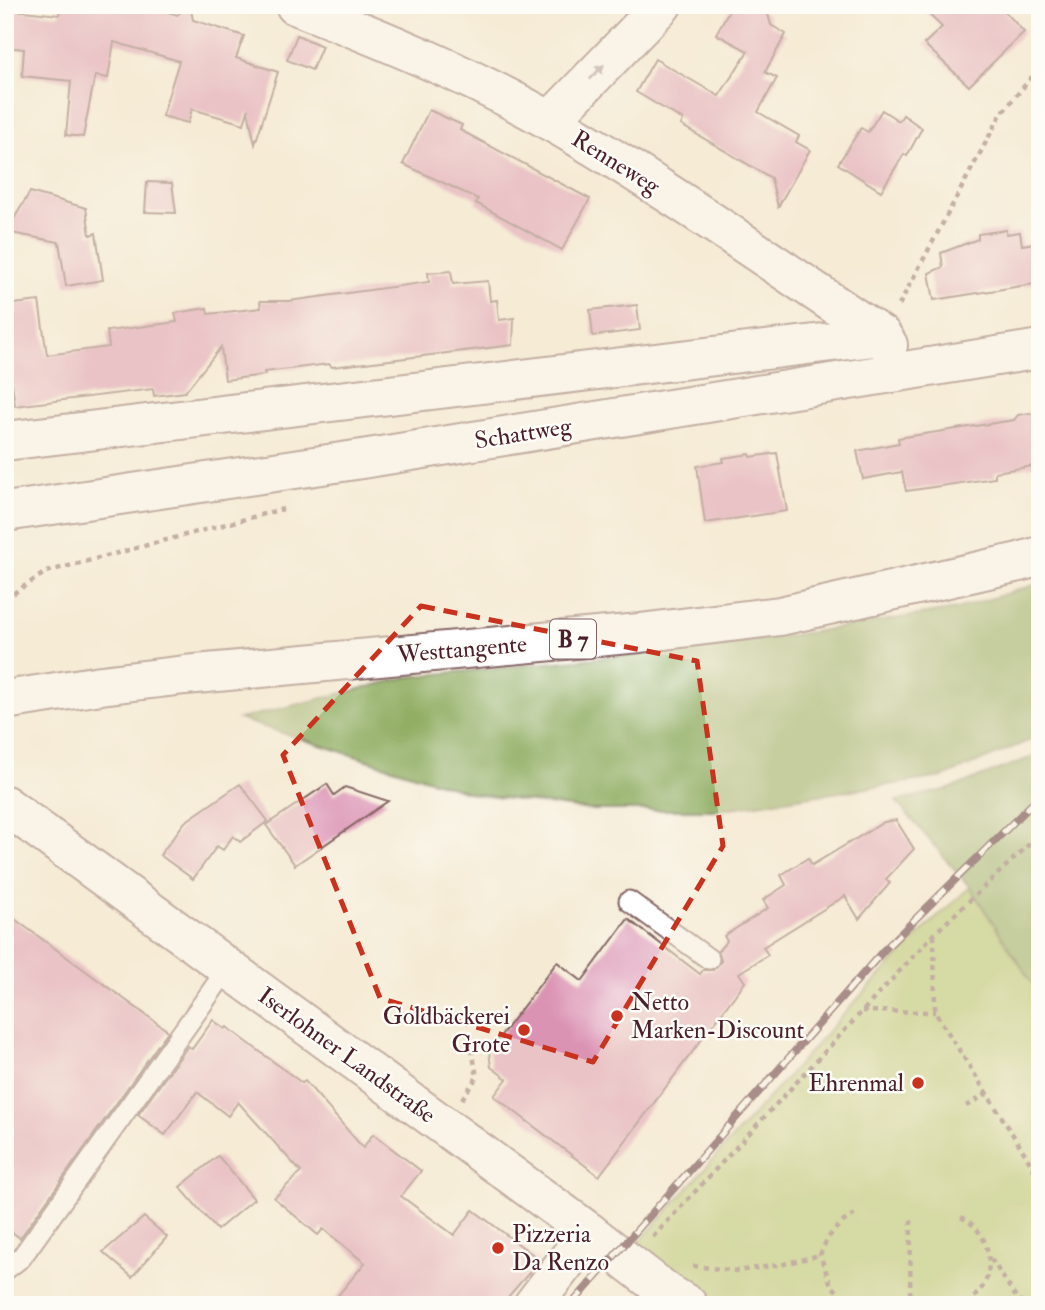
<svg xmlns="http://www.w3.org/2000/svg" width="1045" height="1310" viewBox="0 0 1045 1310" font-family="'IM FELL Double Pica',serif">
<style>
.green{fill:#b0c569;stroke:#7d724a;stroke-width:2}
.forest{fill:#8caa5d;stroke:#6b6444;stroke-width:2}
.building{fill:#db93b4}
.lines{fill:none;stroke-linecap:round;stroke-linejoin:round}
.service-casing{stroke:#866666;stroke-width:23}
.minor-casing{stroke:#866666;stroke-width:42}
.tertiary-casing{stroke:#866666;stroke-width:42}
.primary-casing{stroke:#866666;stroke-width:42}
.path{stroke:#866666;stroke-width:4.5;stroke-dasharray:5 5;stroke-linecap:butt}
.service{stroke:#fff;stroke-width:19}
.minor{stroke:#fff;stroke-width:38}
.tertiary{stroke:#fff;stroke-width:38}
.primary{stroke:#fff;stroke-width:38}
.rail-casing{stroke:#4a1f2b;stroke-width:8}
.rail{stroke:#fdfcf7;stroke-width:5;stroke-dasharray:16;stroke-linecap:butt}
.oneway{fill:#ae9aa0}
.marked{fill:none;stroke:#c8321e;stroke-width:5;stroke-dasharray:14 9;stroke-linejoin:round}
.poi-dot{fill:#c8321e;stroke:#fdfcf7;stroke-width:2.5}
.labels{text-anchor:middle;stroke-width:5;stroke-linejoin:round;paint-order:stroke}
.shield{fill:#fdfcf7;stroke:#806168;stroke-width:2}
.shield-label{font-size:23px;font-weight:bold;fill:#4a1f2b}
.street-label{font-size:24px;fill:#4a1f2b;stroke:#fdfcf7}
.poi-label{font-size:24px;fill:#4a1f2b;stroke:#fdfcf7;text-anchor:start}
</style>
<rect width="100%" height="100%" fill="#fdfcf7"/>
<filter id="ink" filterUnits="userSpaceOnUse"><feTurbulence type="fractalNoise" baseFrequency=".0143" numOctaves="2"/><feDisplacementMap in="SourceGraphic" scale="14" xChannelSelector="R" yChannelSelector="G"/><feConvolveMatrix kernelMatrix="1 2 1 2 8 2 1 2 1" color-interpolation-filters="sRGB"/></filter>
<filter id="wash" filterUnits="userSpaceOnUse"><feTurbulence type="fractalNoise" baseFrequency=".00686" numOctaves="4" result="noise"/><feDisplacementMap in="SourceGraphic" scale="28" xChannelSelector="R" yChannelSelector="G"/><feGaussianBlur stdDeviation="1.57" result="paint"/><feColorMatrix in="noise" values="0 0 0 0 0 0 0 0 0 0 0 0 0 0 0 0 0 1.4 0 .05"/><feComposite in="paint" operator="in"/></filter>
<g filter="url(#wash)">
<rect width="100%" height="100%" fill="#f5ebd5"/>
<!-- green -->
<polygon class="green" points="970,887 1037,991 1040,1004 1040,1305 710,1305 679,1287 630,1252 851,1006 930,924"/>
<!-- forest -->
<g class="forest">
<polygon points="1040,583 1040,736 943,777 716,810 590,810 474,794 239,719 407,677 637,654 780,637 957,609"/>
<polygon points="1040,754 1040,976 1037,991 970,887 896,801 949,789"/>
</g>
<g id="blocks">
<!-- building -->
<g class="building">
<polygon points="61,5 146,5 177,15 190,5 193,20 244,36 236,58 278,72 255,144 248,111 244,124 192,109 188,123 162,116 179,61 114,42 108,78 95,76 83,137 66,135 71,81 22,76 24,49 5,47 5,9 59,15"/>
<polygon points="732,5 744,5 749,8 756,7 768,14 771,25 786,34 765,72 777,78 758,112 799,136 796,142 810,150 778,207 771,178 681,125 683,120 636,92 655,59 719,96 748,51 716,34"/>
<polygon points="919,5 999,5 1024,32 969,86 924,44 942,27"/>
<polygon points="297,35 322,46 312,70 287,60"/>
<polygon points="429,110 462,125 460,130 590,199 562,250 476,203 478,199 403,164"/>
<polygon points="882,110 899,121 903,115 922,128 907,156 904,154 881,191 838,164 861,128 868,132"/>
<polygon points="147,182 172,183 176,213 145,212"/>
<polygon points="30,192 86,208 90,235 96,233 103,280 66,286 59,242 6,232"/>
<polygon points="1006,230 1006,234 1020,232 1022,245 1040,242 1040,283 934,300 929,273 943,267 941,253 978,239 978,234"/>
<polygon points="451,271 453,284 488,281 490,301 497,300 499,320 514,318 513,345 332,367 329,364 264,372 265,375 225,380 221,347 185,392 154,396 153,389 15,406 10,367 5,368 5,305 39,301 47,355 109,347 107,331 177,322 175,313 207,308 208,314 261,308 260,301 289,301 429,282 428,273"/>
<polygon points="637,305 640,330 593,336 590,310"/>
<polygon points="1030,413 1040,419 1040,465 995,472 995,478 906,491 902,472 863,479 857,451 899,443 898,438 1014,420 1018,415"/>
<polygon points="777,453 787,511 705,523 697,466 724,462 723,458 750,454 751,457"/>
<polygon points="240,784 268,821 240,842 233,836 223,850 217,846 193,879 160,855 185,822"/>
<polygon points="327,784 334,795 345,787 388,801 295,865 266,825"/>
<polygon points="896,820 914,849 886,879 890,883 859,919 845,896 763,947 768,955 739,973 745,982 599,1176 494,1096 507,1079 491,1067 489,1051 557,962 582,981 628,919 700,974 703,970 713,970 721,961 718,951 727,941 724,936 768,908 763,900 786,885 781,875 808,858 812,865 884,822"/>
<polygon points="5,912 168,1031 20,1238 5,1227"/>
<polygon points="213,1020 225,1029 227,1027 302,1083 305,1081 363,1148 373,1134 421,1171 401,1196 454,1235 473,1210 540,1260 501,1305 330,1305 365,1263 323,1229 318,1235 274,1198 301,1172 238,1102 228,1116 197,1092 165,1135 138,1115 188,1046 192,1049"/>
<polygon points="218,1156 254,1199 217,1230 180,1187"/>
<polygon points="144,1217 167,1237 132,1277 103,1252"/>
</g>
</g>
</g>
<g filter="url(#ink)">
<use href="#blocks" fill-opacity="0" stroke="#866666" stroke-width="2"/>
<g class="lines">
<defs>
<g id="service">
<polyline points="629,901 709,959"/>
<polyline points="5,1270 21,1258 228,968"/>
</g>
<g id="minor">
<path d="M295,5C382,39 470,75 552,122C665,187 773,264 882,336L888,345"/>
<polyline points="550,121 662,5"/>
<polyline points="5,441 882,336"/>
<polyline points="5,512 362,459 1040,349"/>
<polyline points="533,1305 589,1232"/>
</g>
<polyline id="tertiary" points="5,805 589,1232 668,1293 688,1305"/>
<polyline id="primary" points="5,700 101,685 185,675 640,633 780,616 1019,562 1040,556"/>
</defs>
<!-- service casing -->
<use href="#service" class="service-casing"/>
<!-- minor casing -->
<use href="#minor" class="minor-casing"/>
<!-- tertiary casing -->
<use href="#tertiary" class="tertiary-casing"/>
<!-- primary casing -->
<use href="#primary" class="primary-casing"/>
<!-- path -->
<g class="path">
<polyline points="899,305 1001,114 1040,67"/>
<polyline points="5,599 46,572 283,509"/>
<polyline points="934,935 935,1012 1022,1149 1040,1180"/>
<polyline points="862,1011 935,1012"/>
<polyline points="462,1099 477,1077 469,1033"/>
<polyline points="966,1106 987,1094"/>
<path d="M961,1217C985,1229 995,1257 985,1283C981,1290 973,1298 968,1305"/>
<polyline points="653,1237 934,934 1040,834"/>
<polyline points="991,1259 1016,1297 1025,1305"/>
<polyline points="693,1266 738,1271 784,1264 820,1255"/>
<path d="M851,1305L831,1285L820,1255C828,1234 839,1222 859,1212"/>
<polyline points="910,1305 911,1215"/>
</g>
<!-- service -->
<use href="#service" class="service"/>
<!-- minor -->
<use href="#minor" class="minor"/>
<!-- tertiary -->
<use href="#tertiary" class="tertiary"/>
<!-- primary -->
<use href="#primary" class="primary"/>
<defs>
<polyline id="rail" points="571,1305 884,950 1040,796"/>
</defs>
<!-- rail casing -->
<use href="#rail" class="rail-casing"/>
<!-- rail -->
<use href="#rail" class="rail"/>
</g>
<!-- one-way arrows -->
<defs><path id="oneway-solid" d="M-6-.8H1V-3.2L6.5 0L1 3.2V.8H-6Z" transform="scale(1.75)"/></defs>
<use class="oneway" href="#oneway-solid" transform="translate(597 72) rotate(-46)"/>
</g>
<!-- marked area -->
<path d="M0 0H1045V1310H0ZM421,606L697,661L723,846L593,1062L380,998L283,755Z" fill="#f5ebd5" fill-opacity=".55" fill-rule="evenodd"/>
<path class="marked" d="M421,606L697,661L723,846L593,1062L380,998L283,755Z"/>
<!-- markers -->
<g class="poi-dot">
<circle cx="617" cy="1016" r="7"/>
<circle cx="524" cy="1030" r="7"/>
<circle cx="918" cy="1083" r="7"/>
<circle cx="498" cy="1248" r="7"/>
</g>
<g class="labels">
<!-- shield labels -->
<rect class="shield" x="550" y="619.5" width="46" height="39" rx="5"/>
<g class="shield-label">
<text x="573" y="647">B 7</text>
</g>
<!-- street labels -->
<g class="street-label">
<text transform="translate(616 162) rotate(32)" y="8">Renneweg</text>
<text transform="translate(523 433) rotate(-9)" y="8">Schattweg</text>
<text transform="translate(462 649) rotate(-5)" y="8">Westtangente</text>
<text transform="translate(347 1055) rotate(36)" y="8">Iserlohner Landstraße</text>
</g>
<!-- poi labels -->
<g class="poi-label">
<text x="631" y="1010">Netto<tspan x="631" dy="28">Marken-Discount</tspan></text>
<text x="510" y="1024" text-anchor="end">Goldbäckerei<tspan x="510" dy="28">Grote</tspan></text>
<text x="904" y="1091" text-anchor="end">Ehrenmal</text>
<text x="512" y="1242">Pizzeria<tspan x="512" dy="28">Da Renzo</tspan></text>
</g>
</g>
<!-- margin -->
<rect width="1045" height="1310" fill="none" stroke="#fdfcf7" stroke-width="28"/>
</svg>
